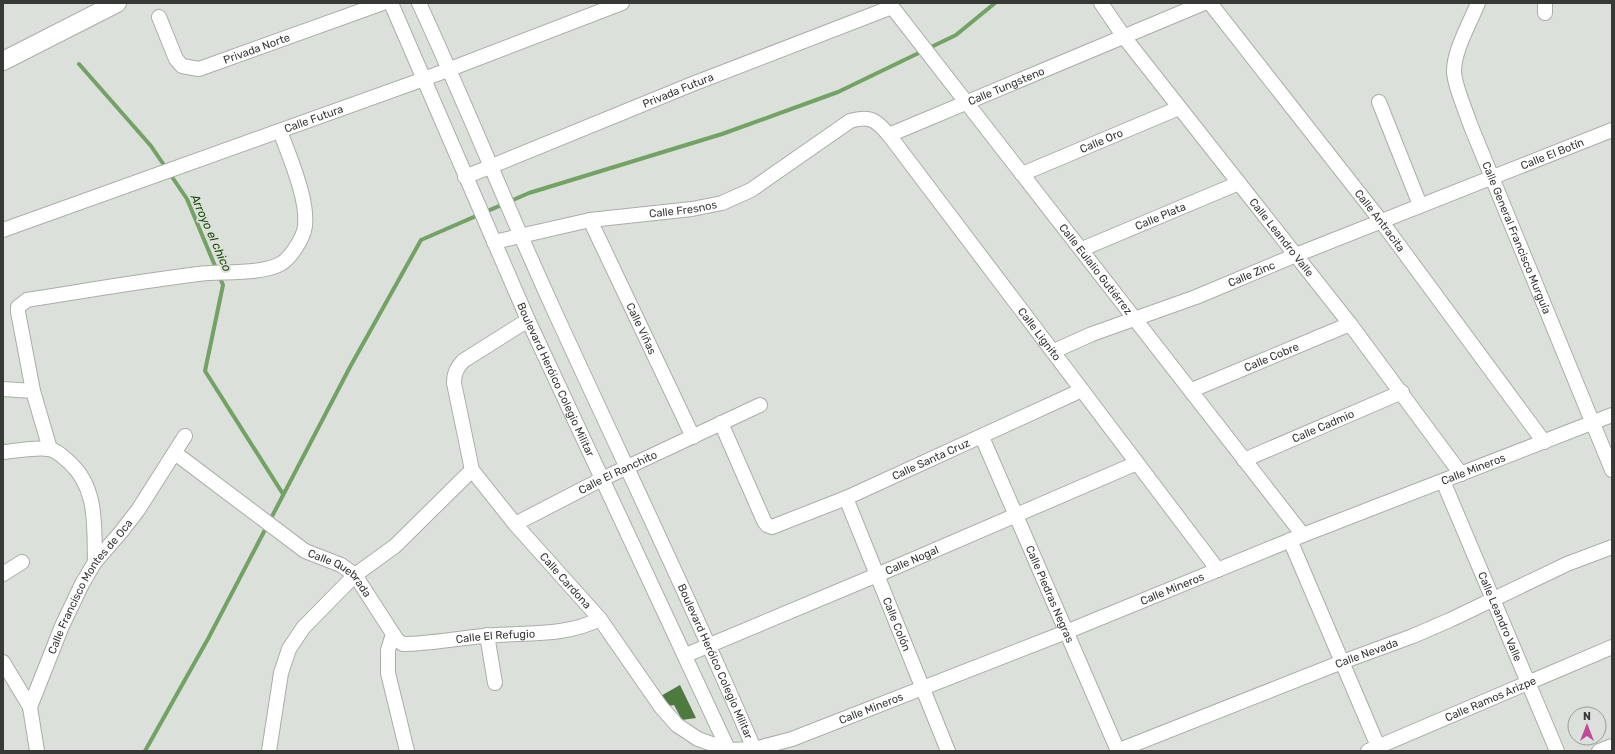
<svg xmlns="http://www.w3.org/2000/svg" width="1615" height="754" viewBox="0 0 1615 754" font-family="Rubik,sans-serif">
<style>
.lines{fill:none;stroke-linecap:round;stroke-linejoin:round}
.stream{stroke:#72a264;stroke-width:4}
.building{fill:#4d7b3f}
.minor-casing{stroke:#aaaea8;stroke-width:16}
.major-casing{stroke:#aaaea8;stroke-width:20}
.minor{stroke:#fff;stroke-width:14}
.major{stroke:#fff;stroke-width:18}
.labels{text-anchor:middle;stroke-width:4;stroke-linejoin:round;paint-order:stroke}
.street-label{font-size:11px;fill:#373937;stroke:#dbe0da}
.water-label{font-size:12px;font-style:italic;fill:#194805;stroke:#dbe0da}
</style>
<rect width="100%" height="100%" fill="#dbe0da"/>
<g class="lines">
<!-- stream -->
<g class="stream">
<polyline points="79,64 151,146 187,199 223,285 205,371 283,494"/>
<polyline points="145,751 209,637 350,367 421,240 529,193 722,134 838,92 956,35 995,3"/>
</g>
</g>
<!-- building -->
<polygon class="building" points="680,685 696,718 682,720 674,705 664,707 659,697"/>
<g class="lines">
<defs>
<g id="minor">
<path id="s1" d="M391,3L528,320L729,751"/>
<path id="s2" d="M419,3C464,100 504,200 548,297C617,449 690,598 755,751"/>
<path id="s3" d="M889,3L1303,535"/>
<path id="s4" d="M1101,3L1124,37L1350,324L1461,474"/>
<path id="s5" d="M1210,3L1381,221L1544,442"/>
<path id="s6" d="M1478,3C1470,23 1453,52 1454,73C1456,90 1465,108 1470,124L1612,470"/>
<polyline points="1545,13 1545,3"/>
<path id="s7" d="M159,17L176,59L182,66L199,69L383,3"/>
<polyline points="1379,102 1420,205"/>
<path id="s8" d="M889,135L1204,3"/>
<path id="s9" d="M1022,174L1179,108"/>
<path id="s10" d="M465,177L695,83L892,7"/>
<path id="s11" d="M590,220L693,437"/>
<path id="s12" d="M3,230L424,79L622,3"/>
<path id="s13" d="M494,242L590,220L692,209L722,203L751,190L850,121C870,115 876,120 889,135L1218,570"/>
<path id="s14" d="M1082,249L1239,183"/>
<path id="s15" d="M528,320L463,361C457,368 454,373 454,383L472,470L515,524L600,619L661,707L677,725L698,739L729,750L754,749L792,739L1066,632L1303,535L1612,415"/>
<path id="s16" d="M1054,351L1092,334L1196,297L1296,255L1612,130"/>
<polyline points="3,389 33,391"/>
<path id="s17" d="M1192,390L1350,324"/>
<path id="s18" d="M721,423L764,521L767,525L772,527L846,498L1082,390"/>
<path id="s19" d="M982,437L1118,751"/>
<path d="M50,449L33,391L18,312V307L27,300C84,291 141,281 198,274C221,271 263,275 282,263C291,257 301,241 304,231C311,205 289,156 280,131"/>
<path d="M3,452C18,451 34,447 49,449C57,450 63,457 69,462C98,488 94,526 95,562"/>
<path id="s20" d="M175,453L305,551L341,565L355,575L397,640L403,644C430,644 458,638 485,636C524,632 565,637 600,619"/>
<path id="s21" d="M1244,460L1402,392"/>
<path id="s22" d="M1443,481L1557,751"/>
<path id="s23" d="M846,498L948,751"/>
<path id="s24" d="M515,524L602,479L760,405"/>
<polyline points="1290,540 1380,751"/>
<polyline points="3,574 22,562"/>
<polyline points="393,634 388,650 388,673 407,751"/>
<polyline points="487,635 495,683"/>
<path id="s25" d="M686,655L877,575L1137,463"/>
<polyline points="3,662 30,707"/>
<path id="s26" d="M37,751L30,707L62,626L82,584L95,562L121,532L138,510L185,436"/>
<polyline points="269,751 281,673 289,649 303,628 355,575 395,546 472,470"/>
<path id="s27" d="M1117,751L1342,662L1413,636L1450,620L1567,564L1612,547"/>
<path id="s28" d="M1368,751L1612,647"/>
<polyline points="1599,751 1612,746"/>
</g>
<polyline id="major" points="3,61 117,3"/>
</defs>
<!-- minor casing -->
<use href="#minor" class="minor-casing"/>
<!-- major casing -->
<use href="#major" class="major-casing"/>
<!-- minor -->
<use href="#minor" class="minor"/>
<!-- major -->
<use href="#major" class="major"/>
</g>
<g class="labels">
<!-- street labels -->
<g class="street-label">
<text dy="4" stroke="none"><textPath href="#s7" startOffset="133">Privada Norte</textPath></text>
<text dy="4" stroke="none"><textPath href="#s8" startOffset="127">Calle Tungsteno</textPath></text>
<text dy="4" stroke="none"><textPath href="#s10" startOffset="230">Privada Futura</textPath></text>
<text dy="4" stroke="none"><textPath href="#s12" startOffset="330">Calle Futura</textPath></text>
<text dy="4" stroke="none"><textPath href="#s9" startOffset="86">Calle Oro</textPath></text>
<text dy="4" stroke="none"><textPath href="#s16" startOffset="536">Calle El Botín</textPath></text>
<text dy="4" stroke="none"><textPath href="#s13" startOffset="192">Calle Fresnos</textPath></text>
<text dy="4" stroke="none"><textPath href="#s14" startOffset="85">Calle Plata</textPath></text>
<text dy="4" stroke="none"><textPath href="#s5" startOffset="276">Calle Antracita</textPath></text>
<text dy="4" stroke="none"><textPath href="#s4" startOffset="296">Calle Leandro Valle</textPath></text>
<text dy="4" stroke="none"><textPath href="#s6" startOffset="251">Calle General Francisco Murguía</textPath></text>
<text dy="4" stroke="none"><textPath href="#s3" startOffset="337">Calle Eulalio Gutiérrez</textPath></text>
<text dy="4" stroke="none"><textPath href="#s16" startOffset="212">Calle Zinc</textPath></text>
<text dy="4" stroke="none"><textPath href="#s11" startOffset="120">Calle Viñas</textPath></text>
<text dy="4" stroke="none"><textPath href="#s13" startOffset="679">Calle Lignito</textPath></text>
<text dy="4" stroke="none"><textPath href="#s17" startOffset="86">Calle Cobre</textPath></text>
<text dy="4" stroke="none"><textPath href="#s1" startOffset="411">Boulevard Heróico Colegio Militar</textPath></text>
<text dy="4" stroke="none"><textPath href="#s21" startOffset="86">Calle Cadmio</textPath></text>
<text dy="4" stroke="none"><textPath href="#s18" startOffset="290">Calle Santa Cruz</textPath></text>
<text dy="4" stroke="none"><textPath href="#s15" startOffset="1373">Calle Mineros</textPath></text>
<text dy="4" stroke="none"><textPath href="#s24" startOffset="115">Calle El Ranchito</textPath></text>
<text dy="4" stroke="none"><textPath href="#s25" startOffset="245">Calle Nogal</textPath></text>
<text dy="4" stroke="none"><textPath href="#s20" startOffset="205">Calle Quebrada</textPath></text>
<text dy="4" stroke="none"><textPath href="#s15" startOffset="335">Calle Cardona</textPath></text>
<text dy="4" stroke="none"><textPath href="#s26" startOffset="180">Calle Francisco Montes de Oca</textPath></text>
<text dy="4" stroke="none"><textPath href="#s15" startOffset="1049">Calle Mineros</textPath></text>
<text dy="4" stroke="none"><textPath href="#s19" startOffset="171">Calle Piedras Negras</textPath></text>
<text dy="4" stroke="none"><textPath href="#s22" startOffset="147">Calle Leandro Valle</textPath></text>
<text dy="4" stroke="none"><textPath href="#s23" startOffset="136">Calle Colón</textPath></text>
<text dy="4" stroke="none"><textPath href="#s20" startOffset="396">Calle El Refugio</textPath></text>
<text dy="4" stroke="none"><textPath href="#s27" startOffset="268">Calle Nevada</textPath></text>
<text dy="4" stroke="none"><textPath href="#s2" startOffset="722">Boulevard Heróico Colegio Militar</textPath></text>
<text dy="4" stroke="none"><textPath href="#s28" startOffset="133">Calle Ramos Arizpe</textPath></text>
<text dy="4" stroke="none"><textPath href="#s15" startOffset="725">Calle Mineros</textPath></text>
</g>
<!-- water labels -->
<g class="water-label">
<text transform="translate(211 233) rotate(66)" y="4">Arroyo el chico</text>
</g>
</g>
<!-- border -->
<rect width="1615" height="754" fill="none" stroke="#373937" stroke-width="8"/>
<!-- north arrow -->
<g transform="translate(1587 726)"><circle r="19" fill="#dbe0da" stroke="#999d99"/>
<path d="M0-3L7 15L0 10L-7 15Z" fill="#c2489a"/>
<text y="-6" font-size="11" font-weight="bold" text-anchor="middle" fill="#373937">N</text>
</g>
</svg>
